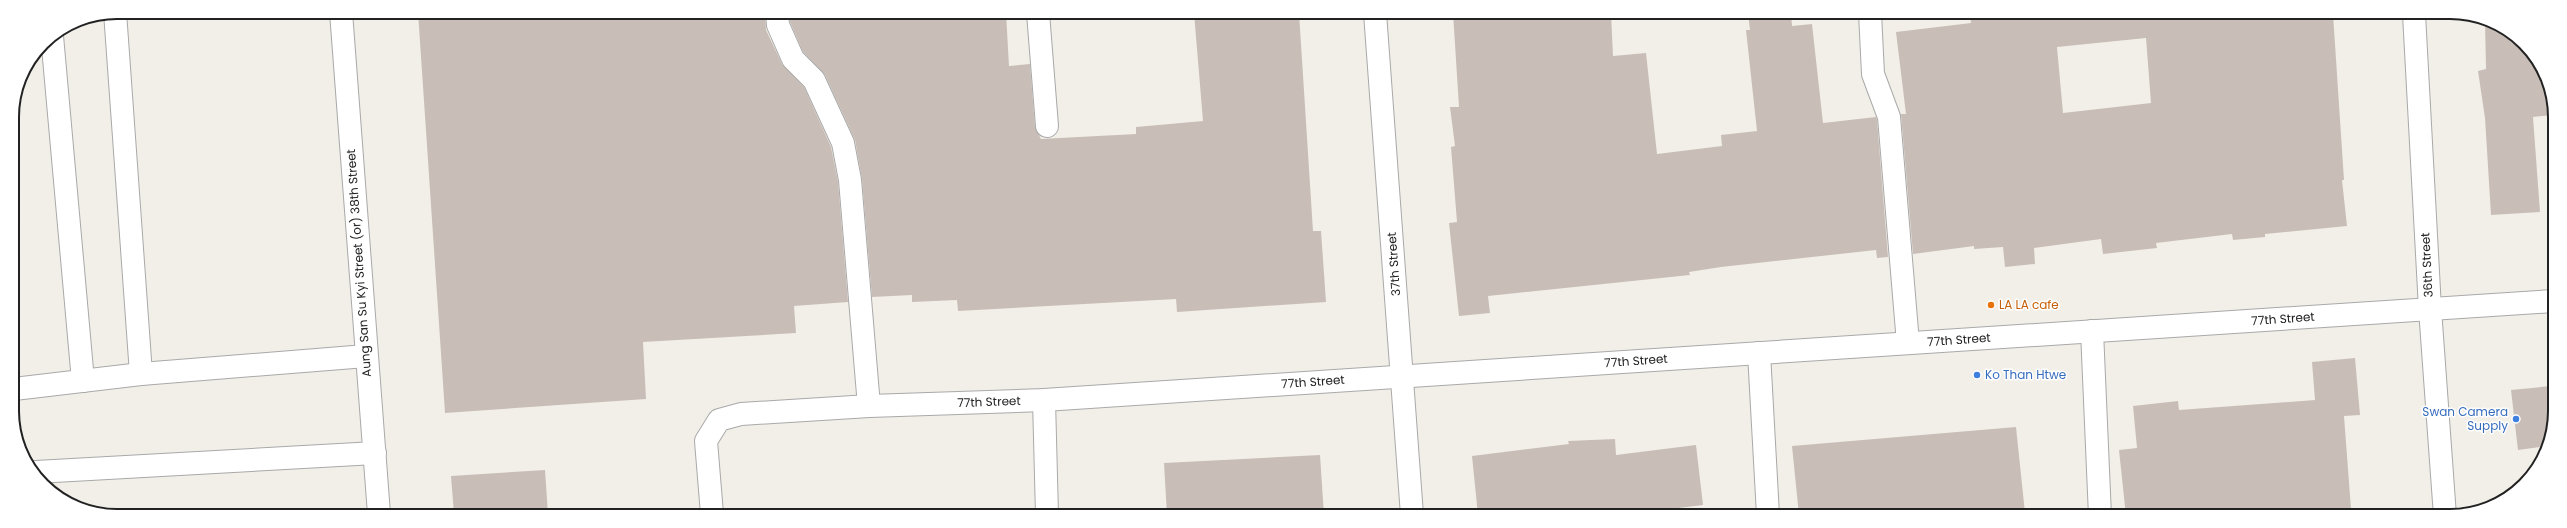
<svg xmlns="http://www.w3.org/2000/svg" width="2567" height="528" viewBox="0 0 2567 528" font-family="Poppins,sans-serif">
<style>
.building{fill:#c8beb7;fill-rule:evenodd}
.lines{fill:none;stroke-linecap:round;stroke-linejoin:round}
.minor-casing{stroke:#a9a9a9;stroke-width:24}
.minor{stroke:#fff;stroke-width:22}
.food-dot{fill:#e8710a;stroke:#fff;stroke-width:1.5}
.shop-dot{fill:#3f7fe0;stroke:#fff;stroke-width:1.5}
.labels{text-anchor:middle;stroke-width:3;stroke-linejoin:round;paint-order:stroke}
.street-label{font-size:12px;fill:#222;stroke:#fff}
.food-label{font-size:12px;fill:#c56008;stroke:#fff;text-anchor:start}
.shop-label{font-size:12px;fill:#366cbe;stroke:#fff;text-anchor:start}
.rim{fill:none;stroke:#222;stroke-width:2}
</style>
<rect width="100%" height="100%" fill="#f2efe8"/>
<!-- building -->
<g class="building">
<polygon points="418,12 765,13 766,30 782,64 804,87 831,147 838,182 848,302 794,306 796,333 643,342 646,399 445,413"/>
<polygon points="790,13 1006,13 1009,66 1030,64 1035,127 1041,139 1136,134 1136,127 1203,121 1194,13 1299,13 1313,231 1321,231 1326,302 1177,312 1176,299 958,311 957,300 912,302 912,295 872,297 862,179 855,140 825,75 803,52 790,22"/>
<polygon points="1453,13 1611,13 1613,56 1646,53 1657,154 1722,146 1721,135 1757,131 1746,30 1750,30 1748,13 1791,13 1792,26 1812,24 1823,123 1876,117 1877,120 1888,257 1877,258 1876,250 1721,267 1689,272 1690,275 1488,296 1490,313 1459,316 1449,223 1457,222 1451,147 1455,146 1450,107 1459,107"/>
<path d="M1970,14H2333L2344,180H2342L2347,226L2265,234V237L2233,240L2232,234L2156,243L2157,248L2103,254L2101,239L2034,248L2035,264L2005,267L2003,247L1974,249V246L1913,254L1901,114H1906L1896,32L1971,23ZM2146,38L2151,103L2063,113L2057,47Z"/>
<polygon points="2485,22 2524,43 2553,97 2553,115 2533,117 2540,212 2491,215 2485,118 2478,71 2486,69"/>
<polygon points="2355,358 2360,415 2344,416 2351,509 2267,516 2126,516 2119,450 2137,448 2133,406 2178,401 2179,410 2315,400 2312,362"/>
<polygon points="2551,386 2553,431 2547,446 2518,450 2511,390"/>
<polygon points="2016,427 2025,513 2003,515 1799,515 1792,446"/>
<polygon points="1615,439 1616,455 1696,445 1703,505 1654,511 1654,515 1478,515 1472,456 1569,444 1568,441"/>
<polygon points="1320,455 1324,515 1167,515 1164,463"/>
<polygon points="545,470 548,514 454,514 451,476"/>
</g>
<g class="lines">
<defs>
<g id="minor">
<polyline points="115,12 141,374"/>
<polyline points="341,12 379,514"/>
<polyline points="777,13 778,25 793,59 814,80 843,143 850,180 869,406"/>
<polyline points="1038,13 1047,126"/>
<polyline points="1375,13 1412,515"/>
<polyline points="1870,13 1873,74 1889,117 1908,343"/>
<polyline points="2414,14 2430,309 2445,516"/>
<polyline points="52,36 83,381"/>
<polyline points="2092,331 2100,516"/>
<polyline points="1759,353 1768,515"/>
<polyline points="14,389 141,374 366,356"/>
<polyline points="1044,400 1047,515"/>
<polyline points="36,472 375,453"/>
<polyline points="712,514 706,441 719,420 741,414 869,406 1044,400 2553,301"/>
</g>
</defs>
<!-- minor casing -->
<use href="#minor" class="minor-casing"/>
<!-- minor -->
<use href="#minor" class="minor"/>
</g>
<!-- markers -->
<circle class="food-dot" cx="1991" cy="305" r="4"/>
<g class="shop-dot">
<circle cx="1977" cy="375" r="4"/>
<circle cx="2516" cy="419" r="4"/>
</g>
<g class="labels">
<!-- street labels -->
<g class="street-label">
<text transform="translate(359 263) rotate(-94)" y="4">Aung San Su Kyi Street (or) 38th Street</text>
<text transform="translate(1394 264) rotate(-94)" y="4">37th Street</text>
<text transform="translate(2427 265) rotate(-93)" y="4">36th Street</text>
<text transform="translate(2283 319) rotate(-4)" y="4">77th Street</text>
<text transform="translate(1959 340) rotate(-4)" y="4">77th Street</text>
<text transform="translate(1636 361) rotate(-4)" y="4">77th Street</text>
<text transform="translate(1313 382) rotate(-4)" y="4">77th Street</text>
<text transform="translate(989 402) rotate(-2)" y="4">77th Street</text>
</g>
<!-- food labels -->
<g class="food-label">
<text x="1999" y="309">LA LA cafe</text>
</g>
<!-- shop labels -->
<g class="shop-label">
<text x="1985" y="379">Ko Than Htwe</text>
<text x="2508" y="416" text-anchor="end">Swan Camera<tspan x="2508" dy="14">Supply</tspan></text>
</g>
</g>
<!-- crop -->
<path d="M0 0H2567V528H0ZM117 19H2450A98 98 0 0 1 2548 117V411A98 98 0 0 1 2450 509H117A98 98 0 0 1 19 411V117A98 98 0 0 1 117 19Z" fill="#fff" fill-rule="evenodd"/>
<path class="rim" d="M117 19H2450A98 98 0 0 1 2548 117V411A98 98 0 0 1 2450 509H117A98 98 0 0 1 19 411V117A98 98 0 0 1 117 19Z"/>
</svg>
